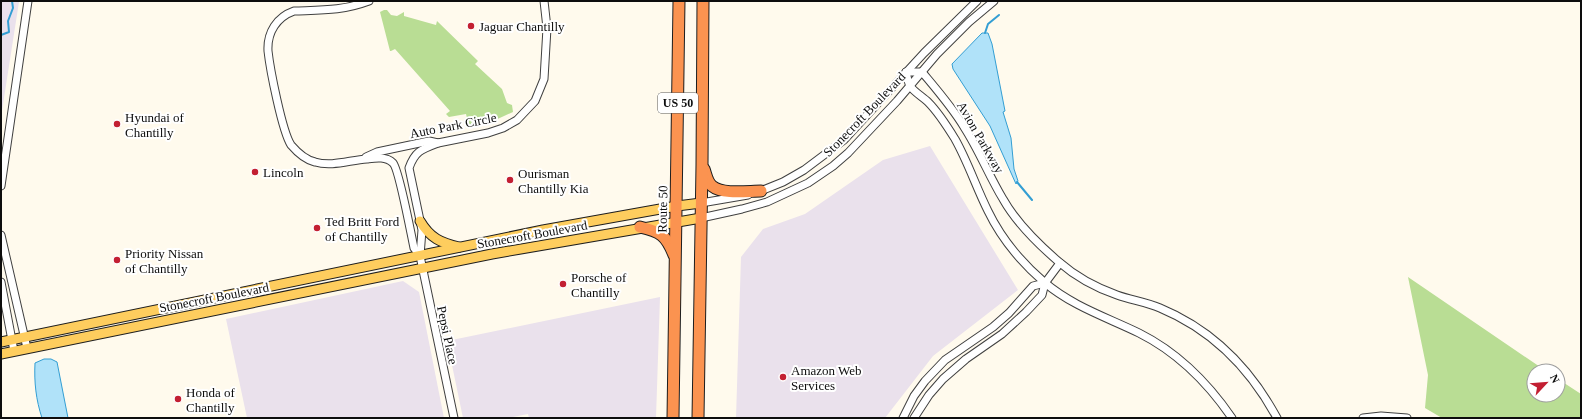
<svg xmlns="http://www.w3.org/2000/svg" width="1582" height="419" viewBox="0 0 1582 419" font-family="'Times New Roman',serif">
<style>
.industrial{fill:#eae1ec}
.forest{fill:#b9dd94}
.water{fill:#b0e2f9;stroke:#339ed3}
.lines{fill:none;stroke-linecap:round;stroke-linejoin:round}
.stream{stroke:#339ed3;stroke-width:2}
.minor-casing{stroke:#404040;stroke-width:9}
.major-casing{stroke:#1e1e1e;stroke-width:11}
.highway-casing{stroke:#1e1e1e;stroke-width:13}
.minor{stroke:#fff;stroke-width:7}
.major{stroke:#fecd5e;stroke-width:9}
.highway{stroke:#fb9350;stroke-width:11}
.poi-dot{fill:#c31f32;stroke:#fff;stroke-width:1.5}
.labels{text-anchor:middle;stroke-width:4;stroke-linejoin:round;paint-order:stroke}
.shield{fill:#fff;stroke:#565656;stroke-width:1}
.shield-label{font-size:12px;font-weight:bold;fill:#0d0d0d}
.poi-label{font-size:13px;fill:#0d0d0d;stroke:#fff;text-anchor:start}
.street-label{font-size:13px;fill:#0d0d0d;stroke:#fff}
</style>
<rect width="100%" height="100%" fill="#fffaed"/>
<!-- industrial -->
<g class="industrial">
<polygon points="1,1 18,1 19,2 1,117"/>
<polygon points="930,146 1018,290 933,356 885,418 736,418 741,257 763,229 805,214 883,160"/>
<polygon points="403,281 419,292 444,418 247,418 226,319"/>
<polygon points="660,297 656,418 529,418 528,414 508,418 463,418 447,341"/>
</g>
<!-- forest -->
<g class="forest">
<polygon points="384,10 387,10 391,15 397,16 404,12 404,16 436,25 437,21 478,61 475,64 502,89 507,103 512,105 513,112 491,122 481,122 476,126 469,126 466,114 449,117 446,114 450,111 395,49 391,51 390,51 380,12"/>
<polygon points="1408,277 1546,371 1534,371 1534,395 1558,395 1558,379 1581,394 1581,418 1442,418 1425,408 1428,375"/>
</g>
<!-- water -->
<g class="water">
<polygon points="982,33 988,33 992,44 1005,111 1003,112 1011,138 1014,169 1018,181 1016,184 990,126 953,69 952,64"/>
<path d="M44,359H51L57,362L68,418H42C36,400 34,382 35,363Z"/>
</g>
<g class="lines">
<!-- stream -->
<g class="stream">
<polyline points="985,33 988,24 999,15"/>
<polyline points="1,35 9,32 8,21 13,8 12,1"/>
<polyline points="1017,182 1032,200"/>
</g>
<defs>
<g id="minor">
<path d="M369,1C342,11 323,10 294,11C277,17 267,32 268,51C270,69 282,131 291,145C297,152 306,160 315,162C332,167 350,160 367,159C375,158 386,156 393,163C399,169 411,234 414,248L420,256"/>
<path d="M906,72H922C937,90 952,107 964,127C979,150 989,176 1003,199C1017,224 1038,244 1059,262C1075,276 1097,288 1117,295C1131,300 1146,302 1160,308C1213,330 1250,368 1277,418"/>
<path d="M906,72C907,76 908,82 910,86C914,92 923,97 928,102C939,113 947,126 955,139C968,162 976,187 988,211C1001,238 1021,262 1044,282C1072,306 1106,317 1139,333C1177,352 1208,383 1232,418"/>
<path d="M438,143C422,149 415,151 409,168L422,230L420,256L454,418"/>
<polyline points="366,157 377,152 429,141 438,143 488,133 503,128 517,120 535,101 544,79 547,28 544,1"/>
<polyline points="1,186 28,1"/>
<polyline points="758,192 783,182 804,170 844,140 924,53 977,1"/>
<polyline points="701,203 748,195"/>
<polyline points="701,218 742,209 767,202 808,183 833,166 848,153 897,101 937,54 969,22 994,1"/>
<polyline points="1,235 27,348"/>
<polyline points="1,282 14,351"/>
<polyline points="903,418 914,396 925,381 945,360 993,327 1009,313 1033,286 1045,283"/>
<polyline points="914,418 929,395 943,379 966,359 1002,334 1026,312 1042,295 1045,283 1060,263"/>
<polyline points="1363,418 1381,416 1407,418"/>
</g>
<g id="major">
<path d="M420,221C430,238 441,243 459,247"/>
<polyline points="1,342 543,230 677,206 701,203"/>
<polyline points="1,354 492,254 701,218"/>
</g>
<g id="highway">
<path d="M704,169C706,174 707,182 712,186C723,195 748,191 761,191"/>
<path d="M640,227C661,232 666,235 674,255"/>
<polyline points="673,418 679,1"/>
<polyline points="698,418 702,165 703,1"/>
</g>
</defs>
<!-- minor casing -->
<use href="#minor" class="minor-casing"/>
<!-- major casing -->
<use href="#major" class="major-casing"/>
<!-- highway casing -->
<use href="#highway" class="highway-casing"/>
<!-- minor -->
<use href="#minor" class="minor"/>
<!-- major -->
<use href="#major" class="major"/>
<!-- highway -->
<use href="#highway" class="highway"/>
</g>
<!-- markers -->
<g class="poi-dot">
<circle cx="471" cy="26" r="4"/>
<circle cx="117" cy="124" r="4"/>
<circle cx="255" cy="172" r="4"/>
<circle cx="510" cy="180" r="4"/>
<circle cx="317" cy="228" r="4"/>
<circle cx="117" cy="260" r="4"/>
<circle cx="563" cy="284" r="4"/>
<circle cx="783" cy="377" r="4"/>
<circle cx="178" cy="399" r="4"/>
</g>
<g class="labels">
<!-- shield labels -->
<rect class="shield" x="658" y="93" width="40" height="20" rx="3"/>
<g class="shield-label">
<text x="678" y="107">US 50</text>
</g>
<!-- poi labels -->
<g class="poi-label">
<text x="479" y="31">Jaguar Chantilly</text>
<text x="125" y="122">Hyundai of<tspan x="125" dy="15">Chantilly</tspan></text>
<text x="263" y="177">Lincoln</text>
<text x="518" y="178">Ourisman<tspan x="518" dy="15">Chantilly Kia</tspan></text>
<text x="325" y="226">Ted Britt Ford<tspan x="325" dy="15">of Chantilly</tspan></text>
<text x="125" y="258">Priority Nissan<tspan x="125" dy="15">of Chantilly</tspan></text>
<text x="571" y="282">Porsche of<tspan x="571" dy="15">Chantilly</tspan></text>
<text x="791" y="375">Amazon Web<tspan x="791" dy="15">Services</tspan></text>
<text x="186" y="397">Honda of<tspan x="186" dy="15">Chantilly</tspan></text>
</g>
<!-- street labels -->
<g class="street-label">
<text transform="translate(864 114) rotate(-46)" y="5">Stonecroft Boulevard</text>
<text transform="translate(453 125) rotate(-11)" y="5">Auto Park Circle</text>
<text transform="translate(981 137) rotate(60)" y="5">Avion Parkway</text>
<text transform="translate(662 209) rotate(-89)" y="5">Route 50</text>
<text transform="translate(532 234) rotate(-10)" y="5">Stonecroft Boulevard</text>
<text transform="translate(214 297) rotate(-11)" y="5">Stonecroft Boulevard</text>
<text transform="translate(448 335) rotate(78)" y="5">Pepsi Place</text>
</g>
</g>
<!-- border -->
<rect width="1582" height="419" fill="none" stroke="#0d0d0d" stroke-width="4"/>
<!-- north arrow -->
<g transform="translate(1546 383) rotate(64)"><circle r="19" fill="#ffffff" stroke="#9e9e9e"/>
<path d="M0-3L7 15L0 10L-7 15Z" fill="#c31f32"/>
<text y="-6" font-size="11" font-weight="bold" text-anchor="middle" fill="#0d0d0d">N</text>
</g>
</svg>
